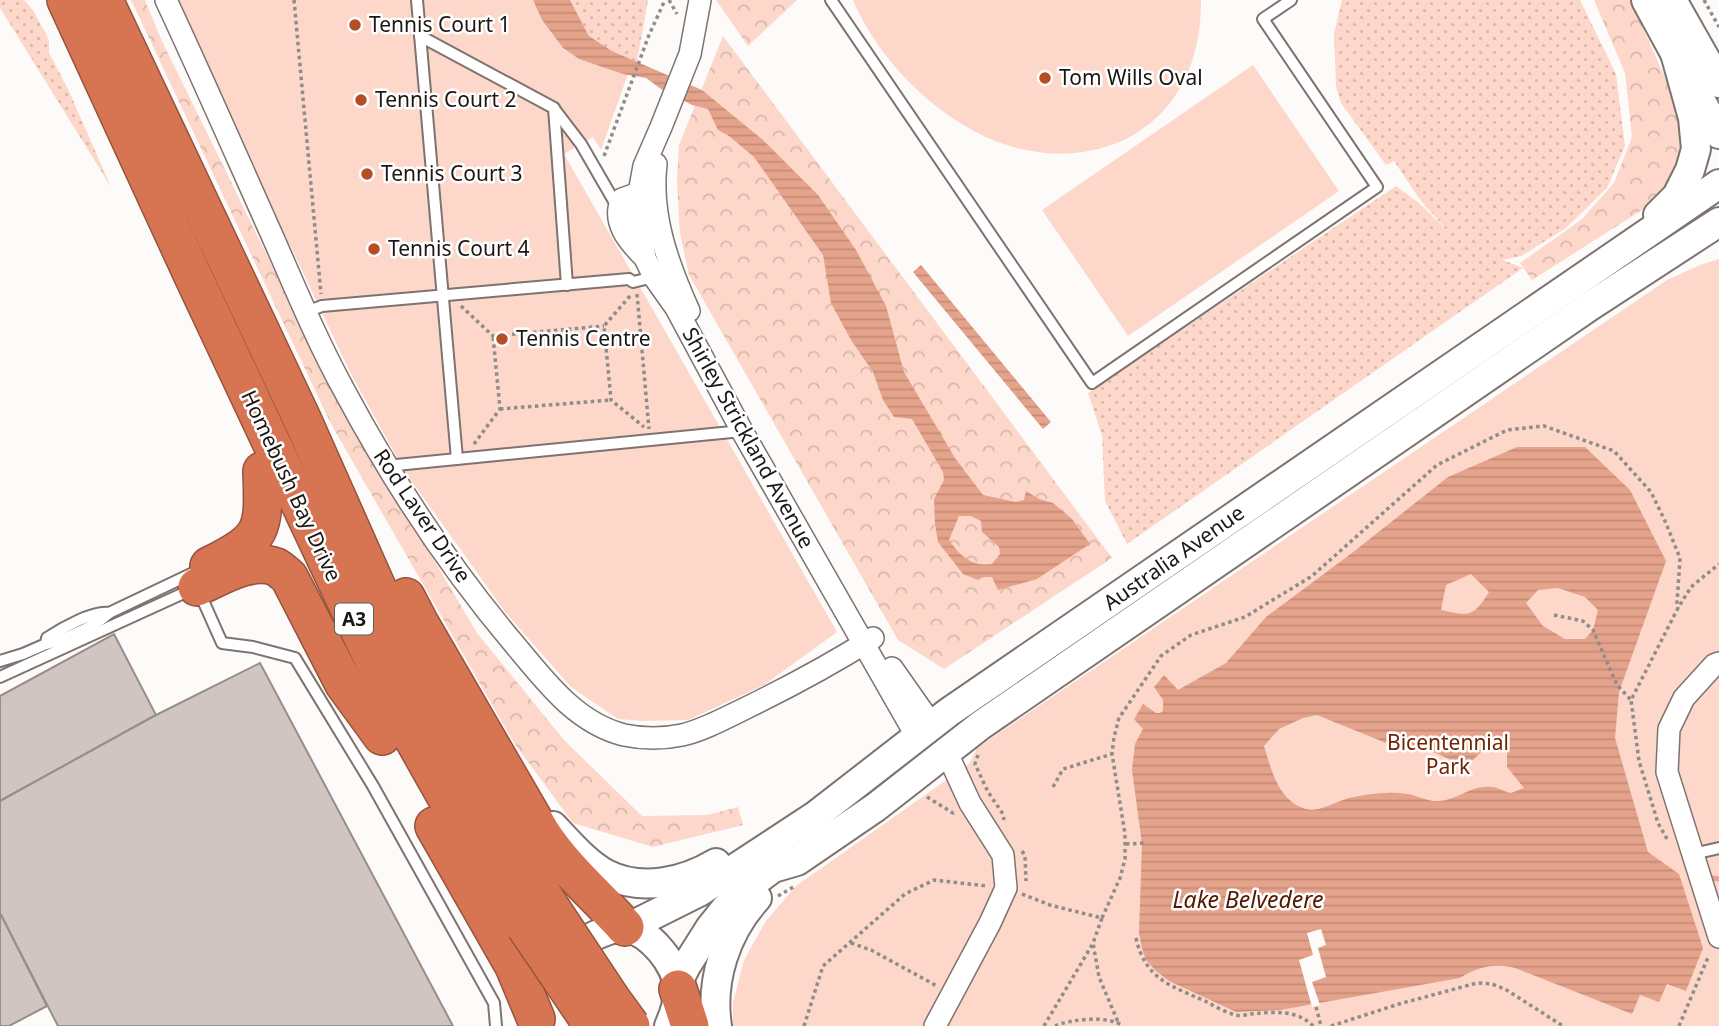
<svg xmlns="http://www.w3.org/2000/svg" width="1719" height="1026" viewBox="0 0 1719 1026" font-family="'Noto Sans',sans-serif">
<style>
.grass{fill:url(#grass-dots)}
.forest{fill:url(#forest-crowns)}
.park{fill:#fdd7c9}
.water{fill:url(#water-rules);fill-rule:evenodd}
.pier{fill:#fdfbfa}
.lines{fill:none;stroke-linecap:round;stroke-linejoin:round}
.stream{stroke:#e5a38b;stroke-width:5}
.building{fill:#d1c5c1;stroke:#998d8a;stroke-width:2}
.lane-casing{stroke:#7d736f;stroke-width:14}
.street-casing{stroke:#7d736f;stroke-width:24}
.secondary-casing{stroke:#7d736f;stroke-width:32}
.highway-casing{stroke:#95543d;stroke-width:40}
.path{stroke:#8f8c8a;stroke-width:3.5;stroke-dasharray:3.5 3.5;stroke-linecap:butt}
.lane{stroke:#fff;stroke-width:10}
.street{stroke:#fff;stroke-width:21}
.secondary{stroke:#fff;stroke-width:28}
.highway{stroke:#d77552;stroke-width:37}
.highway-bridge-casing{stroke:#95543d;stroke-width:40;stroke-linecap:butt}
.highway-bridge{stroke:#d77552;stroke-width:37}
.poi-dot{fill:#b54e26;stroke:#fff;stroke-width:2.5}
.labels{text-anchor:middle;stroke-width:5;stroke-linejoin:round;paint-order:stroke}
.shield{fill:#fff;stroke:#5f5d5b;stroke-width:2}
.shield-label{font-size:19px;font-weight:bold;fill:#1b1715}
.poi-label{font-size:21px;fill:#1b1715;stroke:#fff;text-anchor:start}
.street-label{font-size:21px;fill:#1b1715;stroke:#fff}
.park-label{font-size:21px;fill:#712402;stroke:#fff}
.water-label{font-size:23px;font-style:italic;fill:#521901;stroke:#fff}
</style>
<defs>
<pattern id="grass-dots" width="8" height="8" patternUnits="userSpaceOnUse" patternTransform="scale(1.75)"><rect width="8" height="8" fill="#fdd7c9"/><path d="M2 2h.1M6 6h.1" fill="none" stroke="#d8b8ac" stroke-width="1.8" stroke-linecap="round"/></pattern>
<pattern id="forest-crowns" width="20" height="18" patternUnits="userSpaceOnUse" patternTransform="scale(1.75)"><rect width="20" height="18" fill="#fdd7c9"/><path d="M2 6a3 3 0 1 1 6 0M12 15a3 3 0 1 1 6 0" fill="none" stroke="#d8b8ac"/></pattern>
<pattern id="water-rules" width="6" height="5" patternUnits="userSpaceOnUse" patternTransform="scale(1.75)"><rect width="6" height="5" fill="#e5a38b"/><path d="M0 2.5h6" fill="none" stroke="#c48c77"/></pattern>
</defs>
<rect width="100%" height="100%" fill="#fdfbfa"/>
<!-- grass -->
<g class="grass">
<polygon points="0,0 24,0 33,10 49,40 49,53 68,89 111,187 0,8"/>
<polygon points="570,0 648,0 637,62 612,51 589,36"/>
<polygon points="1342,0 1580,0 1616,74 1625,146 1607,188 1566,228 1521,256 1503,260 1523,268 1127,544 1105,501 1102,435 1088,393 1396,186 1419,203 1448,231 1421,201 1394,161 1386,165 1341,103 1336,87 1334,34"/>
</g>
<!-- forest -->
<g class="forest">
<polygon points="131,0 145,0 161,39 329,382 477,633 564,740 642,816 707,815 738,807 743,825 653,847 573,823 514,743 330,422"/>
<polygon points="716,0 797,0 748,46"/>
<polygon points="1594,0 1630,0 1633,6 1678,107 1686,155 1661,198 1532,280 1520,263 1581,220 1614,183 1632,137 1625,73"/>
<polygon points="723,36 1112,558 944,669 898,640 689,275 680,234 677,181 679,145"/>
</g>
<!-- park -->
<g class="park">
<polygon points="174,0 533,0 542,20 563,48 579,59 628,74 601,150 593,137 564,154 837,632 764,685 688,720 644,721 618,719 571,687 506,613 400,465 395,454 350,372"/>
<path d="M853,0H1201C1201,20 1199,39 1193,58C1163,155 1056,176 974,131C922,103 876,54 853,0Z"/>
<polygon points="1253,65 1339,191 1128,336 1042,210"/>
<polygon points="1719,259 1719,1026 733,1026 733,1003 744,960 766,921 796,886 969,764 977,748 1667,280 1700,265"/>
</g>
<!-- water -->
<g class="water">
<path d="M533,0H570L589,36L612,51L702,90L763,140L818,195L856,250L886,306L904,372L955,458L983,495L1016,502L1024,500L1026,491L1039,499L1053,503L1072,519L1090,544L1037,579L998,590L992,577H983L978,580L963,574L938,542L935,524L934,499L944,480L943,472L912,419L894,417L883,400L873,372L851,340L831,303L823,255L754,157L729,136L718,130L708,109L692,105L661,89L646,78L623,74L579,59L563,48L542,20ZM959,516H971L981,521L982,532L999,547L1000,554L992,564C972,567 960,556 949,540Z"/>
<polygon points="921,265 1051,422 1043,429 913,272"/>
<path d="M1517,447H1585L1630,490L1666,561L1619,692L1615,738L1648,852L1679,874L1703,948L1686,991L1667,984L1659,1002L1640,995L1632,1014L1515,968C1494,963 1478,967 1460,978L1280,1010L1236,1012L1169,981L1156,971L1146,960L1142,948L1139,933L1142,844L1132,770L1135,744L1143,729L1134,719L1143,704L1156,713H1160L1163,711V700L1154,687L1164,675L1178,690L1226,663L1266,617L1352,553L1448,477ZM1471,574L1489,592C1473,618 1469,616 1441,610L1446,585ZM1558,588L1585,597L1598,610L1593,630L1585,639H1565L1543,626L1526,603L1538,590ZM1317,715L1386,743L1420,746L1458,763L1472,761L1484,749H1507V767L1524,788L1511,793C1505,792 1498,787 1491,787C1473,784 1457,800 1439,801C1429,802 1418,796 1408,794C1387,791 1368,794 1349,798C1334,802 1318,814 1303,808C1278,799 1271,769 1264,746L1279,729L1303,718Z"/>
</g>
<!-- pier -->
<polygon class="pier" points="1321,929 1326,945 1318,948 1326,977 1312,982 1320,1005 1312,1007 1299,960 1313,955 1307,933"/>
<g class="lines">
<!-- stream -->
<polyline class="stream" points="1712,878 1719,879"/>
</g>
<!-- building -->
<g class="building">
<polygon points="114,634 156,715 0,801 0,696"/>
<polygon points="260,663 453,1026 58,1026 0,913 0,801 156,715"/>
<polygon points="0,913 47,1006 9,1026 0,1026"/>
</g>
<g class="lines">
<defs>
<g id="lane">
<polyline points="417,0 457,459"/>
<polyline points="831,0 1092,383 1377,187 1263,19 1291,0"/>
<polyline points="420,36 554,108 567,285"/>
<polyline points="555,110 581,144 618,208"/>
<polyline points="306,312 322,306 629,279 633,282 654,277"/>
<polyline points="386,466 742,431"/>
<path d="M46,644C62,641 99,624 109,613L193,573"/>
<path d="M0,661L23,654L46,644L47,638C62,628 92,611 109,613"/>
<polyline points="0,677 197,587 222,643 253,647 295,658 373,786 494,1003 496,1026"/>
<polyline points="1693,854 1719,848"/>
</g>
<g id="street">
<path d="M166,0C202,77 236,155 271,233C294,285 316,339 344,390C392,480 449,567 515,645C545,681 576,723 624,735C643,739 663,739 682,735C704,730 725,718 746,708C789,687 832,664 873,638"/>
<polyline points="700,0 690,54 661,127 644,166 639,193 639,218 645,258 654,277 676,308 742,431 917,737"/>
<path d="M656,164C650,216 668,264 689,311"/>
<path d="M645,258C629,242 611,222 622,199L639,193L651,194"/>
<polyline points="1719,663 1714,665 1684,698 1669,729 1667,772 1719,937"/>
<polyline points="892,668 932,725"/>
<polyline points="935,1026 990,923 1006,888 1003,855 970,803 946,751"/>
</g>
<g id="secondary">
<polyline points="1646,0 1719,134"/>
<polyline points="1672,0 1719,83"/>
<polyline points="1658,215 1677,196 1690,170 1696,149 1693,118 1675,53"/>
<path d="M553,826C569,843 586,863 606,874C642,892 684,882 716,863"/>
<polyline points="627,928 699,892 815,816 949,712 1719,184"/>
<path d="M594,936C603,932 617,926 626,928C650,931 677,965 678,988C679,1001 674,1015 669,1026"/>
<polyline points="677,984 686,966 710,928 726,908 750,885 773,868 797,861 876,807 981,725 1590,306 1719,222"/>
<path d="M717,1026C710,980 726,932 757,898"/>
</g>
<g id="highway">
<polyline points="66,0 193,276 396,708 467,834 525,926"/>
<polyline points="104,0 303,421 399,637 495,816 551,908"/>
<path d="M209,566C265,538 264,531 262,471"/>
<path d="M197,587C220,577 250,557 276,567C280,569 285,574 289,577L344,684L382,736"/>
<path d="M406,597L419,622L542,834C565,869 597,896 625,927"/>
<polyline points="434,826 514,966 536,1019"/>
<polyline points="678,989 690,1026"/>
</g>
</defs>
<!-- lane casing -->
<use href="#lane" class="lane-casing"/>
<!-- street casing -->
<use href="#street" class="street-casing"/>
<!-- secondary casing -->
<use href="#secondary" class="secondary-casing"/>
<!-- highway casing -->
<use href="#highway" class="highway-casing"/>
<!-- path -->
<g class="path">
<polyline points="294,0 321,294"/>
<polyline points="669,0 677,14"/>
<polyline points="1704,0 1719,27"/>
<polyline points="604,156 649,35 665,0"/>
<polyline points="637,294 649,429"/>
<polyline points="630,296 604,326 611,400 644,427"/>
<polyline points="461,306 493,336 604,326"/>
<polyline points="500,409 611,400"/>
<polyline points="474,444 500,409 493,336"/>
<polyline points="1554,615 1583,621 1593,630 1617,685 1631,700"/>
<polyline points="978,755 975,764 988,792 1003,814 1004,820"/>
<polyline points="1053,787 1063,769 1112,754"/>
<polyline points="927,797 953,813 955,812"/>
<polyline points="1667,839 1658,823 1639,761 1631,700 1678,608 1691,587 1719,564"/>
<polyline points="1126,844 1145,843"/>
<polyline points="1022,851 1025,856 1026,881"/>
<polyline points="1022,894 1050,905 1102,918 1093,943 1099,977 1118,1022"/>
<polyline points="778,896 795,886"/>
<polyline points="1102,918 1120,878 1125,859 1125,834 1112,754 1114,737 1119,718 1161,656 1191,635 1245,617 1312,576 1437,465 1507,430 1544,426 1614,451 1651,492 1665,521 1680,558 1677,603 1678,608"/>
<path d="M1136,938C1145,979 1171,986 1205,1001C1214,1006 1225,1012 1235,1015C1240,1016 1246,1015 1251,1014C1272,1012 1297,1009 1313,1026"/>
<polyline points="851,943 871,950 937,986"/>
<polyline points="1316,1007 1321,1026"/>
<polyline points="804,1026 823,966 905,894 934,880 987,886"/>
<polyline points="1044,1026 1092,945"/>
<path d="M1055,1026C1070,1019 1109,1015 1123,1026"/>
<polyline points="1331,1026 1399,1004 1477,983 1492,984 1505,989 1563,1026"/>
<polyline points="1679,1026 1709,955"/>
</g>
<!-- lane -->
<use href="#lane" class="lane"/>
<!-- street -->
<use href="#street" class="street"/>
<!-- secondary -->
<use href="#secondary" class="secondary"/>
<!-- highway -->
<use href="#highway" class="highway"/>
<defs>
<g id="highway-bridge">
<polyline points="551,908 612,1000 631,1026"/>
<polyline points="525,926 593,1026"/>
</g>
</defs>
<!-- highway-bridge casing -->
<use href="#highway-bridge" class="highway-bridge-casing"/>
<!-- highway-bridge -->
<use href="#highway-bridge" class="highway-bridge"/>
</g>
<!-- markers -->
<g class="poi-dot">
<circle cx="355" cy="25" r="7"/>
<circle cx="1045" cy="78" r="7"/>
<circle cx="361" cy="100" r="7"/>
<circle cx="367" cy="174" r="7"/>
<circle cx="374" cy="249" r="7"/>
<circle cx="502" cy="339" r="7"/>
</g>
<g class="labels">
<!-- shield labels -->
<rect class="shield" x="335" y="603.5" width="38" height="31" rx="5"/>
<g class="shield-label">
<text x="354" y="626">A3</text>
</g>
<!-- poi labels -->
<g class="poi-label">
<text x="369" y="32">Tennis Court 1</text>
<text x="1059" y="85">Tom Wills Oval</text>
<text x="375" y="107">Tennis Court 2</text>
<text x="381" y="181">Tennis Court 3</text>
<text x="388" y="256">Tennis Court 4</text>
<text x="516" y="346">Tennis Centre</text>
</g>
<!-- street labels -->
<g class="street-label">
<text transform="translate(748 438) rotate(61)" y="7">Shirley Strickland Avenue</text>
<text transform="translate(291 486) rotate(65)" y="7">Homebush Bay Drive</text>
<text transform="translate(422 516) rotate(56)" y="7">Rod Laver Drive</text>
<text transform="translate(1174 558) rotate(-35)" y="7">Australia Avenue</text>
</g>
<!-- park labels -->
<g class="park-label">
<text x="1448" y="750">Bicentennial<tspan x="1448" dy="24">Park</tspan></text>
</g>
<!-- water labels -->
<g class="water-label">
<text x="1248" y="908">Lake Belvedere</text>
</g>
</g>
</svg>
